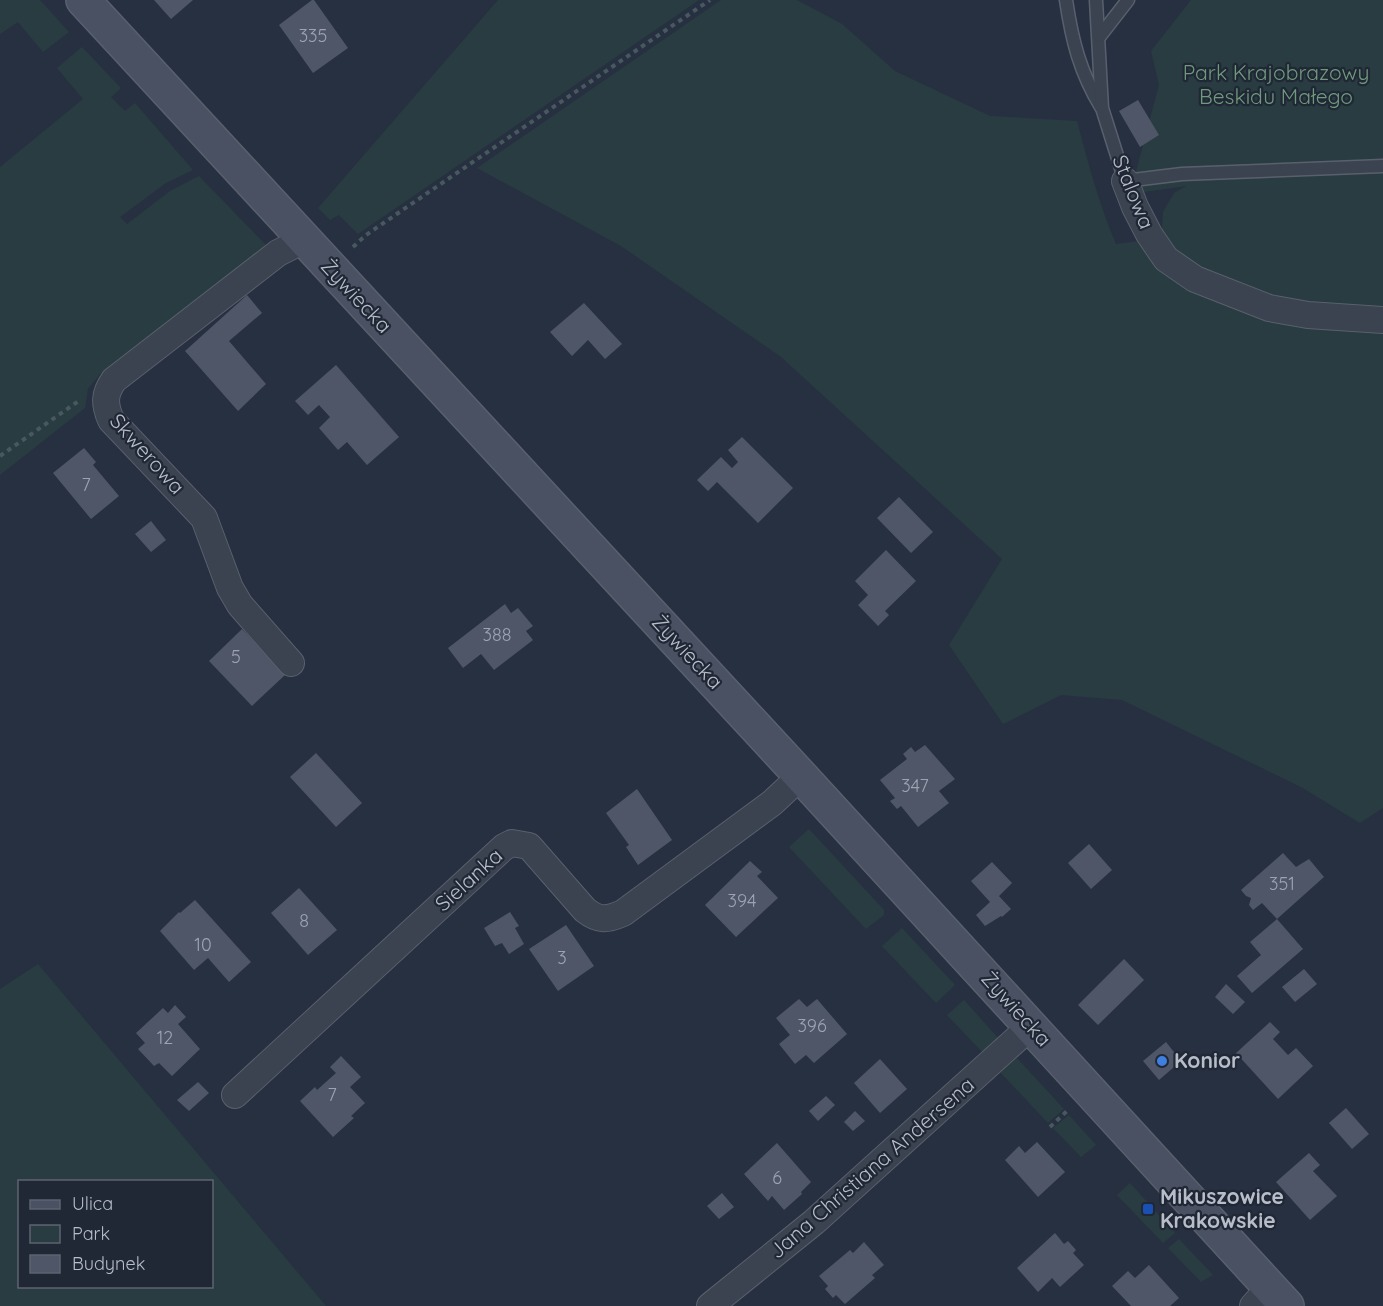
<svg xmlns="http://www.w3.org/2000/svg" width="1383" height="1306" viewBox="0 0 1383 1306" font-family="Quicksand,sans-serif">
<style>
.green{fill:#293c41;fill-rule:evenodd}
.building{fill:#4e5668}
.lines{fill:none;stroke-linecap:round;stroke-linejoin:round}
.service-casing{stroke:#59606d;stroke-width:15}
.minor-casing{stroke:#59606d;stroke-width:28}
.secondary-casing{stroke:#59606d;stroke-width:36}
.path{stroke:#47595e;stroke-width:4;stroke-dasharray:4.5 4.5;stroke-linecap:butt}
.service{stroke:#3b4250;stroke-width:12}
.minor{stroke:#3b4250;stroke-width:26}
.secondary{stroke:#4a5162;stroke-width:33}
.shop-dot{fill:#3f7fe0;stroke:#202735;stroke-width:2}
.transit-dot{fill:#1a4fb4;stroke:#202735;stroke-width:2}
.labels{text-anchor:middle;stroke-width:4.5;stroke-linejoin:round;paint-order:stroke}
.number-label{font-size:18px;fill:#9ea3b2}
.park-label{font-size:21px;fill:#709a7d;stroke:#202735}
.street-label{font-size:21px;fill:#b8bdca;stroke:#202735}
.poi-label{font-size:21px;font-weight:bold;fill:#b8bdca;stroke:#202735;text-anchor:start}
</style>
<rect width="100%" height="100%" fill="#273040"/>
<!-- green -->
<g class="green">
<polygon points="0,0 40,0 69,32 43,52 18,22 0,34"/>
<polygon points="498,0 699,0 358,234 339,215 330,220 318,208"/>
<path d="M721,0H797L842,24L895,71L990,116L1077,121C1088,163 1099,204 1116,244L1140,241L1161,266L1383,328V808L1360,823L1301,787L1122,700L1061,695L1003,724L949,645L1002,559L781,357L621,246L477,168Z"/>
<polygon points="1191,0 1383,0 1383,313 1306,308 1235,290 1170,250 1162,231 1163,212 1174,193 1186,186 1130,194 1159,85 1151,51"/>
<polygon points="82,47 121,88 111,97 125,111 135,103 193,170 166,183 120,217 127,224 170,191 199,176 266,245 262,255 129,360 101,373 88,389 85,408 0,475 0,167 83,99 57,68"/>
<polygon points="809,829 884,910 884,915 866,929 789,847"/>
<polygon points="902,928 955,985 936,1003 882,946"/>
<path d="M38,964L326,1306H0V989ZM20,1182H212V1286H20Z"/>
<polygon points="964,1000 999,1039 985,1055 947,1015"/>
<polygon points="1016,1057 1064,1109 1048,1123 997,1069 1006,1061"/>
<polygon points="1069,1115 1096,1145 1081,1157 1053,1128"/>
<polygon points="1130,1183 1175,1233 1163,1243 1117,1195"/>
<polygon points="1179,1239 1213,1275 1201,1282 1168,1248"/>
</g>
<!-- building -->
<g class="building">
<polygon points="154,0 193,0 171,19"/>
<polygon points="312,0 314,0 348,48 313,73 279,25"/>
<polygon points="1138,100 1159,135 1140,147 1119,111"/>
<polygon points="247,295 262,313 229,341 266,384 238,411 185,351"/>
<polygon points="584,303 622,344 605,359 588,340 572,356 550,332"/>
<polygon points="336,365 399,437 367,465 347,442 338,450 319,428 330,417 319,405 308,415 295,401"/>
<polygon points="742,437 793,488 758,523 717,482 708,491 697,480 721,457 732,468 738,462 728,450"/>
<polygon points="84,448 96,462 93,465 119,496 91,519 53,473"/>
<polygon points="899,497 933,532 911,553 877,518"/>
<polygon points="151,521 166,540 151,552 135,534"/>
<polygon points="886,550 916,581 885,611 889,615 878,626 858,605 868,595 855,581"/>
<polygon points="505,604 511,613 518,608 533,626 526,631 533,640 494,670 481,654 463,668 448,648"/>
<polygon points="242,629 285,675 252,706 209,661"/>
<polygon points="925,745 955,779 939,791 949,803 918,827 901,806 897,809 890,801 895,798 880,780 907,759 903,754 911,747 915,752"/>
<polygon points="316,753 362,803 336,827 290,777"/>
<polygon points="637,789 672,840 638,865 626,847 629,845 606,813"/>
<polygon points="1089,844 1112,870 1091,889 1068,863"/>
<polygon points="1283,853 1296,867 1309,859 1324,877 1277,919 1262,903 1253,910 1249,905 1251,898 1246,896 1241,890"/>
<polygon points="750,861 762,872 757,876 778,898 736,937 705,905"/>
<polygon points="992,862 1012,883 999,896 1011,909 1002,917 1001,916 985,926 976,915 990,902 971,881"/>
<polygon points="299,888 337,930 308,955 271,913"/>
<polygon points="195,900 251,962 229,982 208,958 194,970 160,931 179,912 180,913"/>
<polygon points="510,912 519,926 515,928 524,944 509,954 502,943 495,946 484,928"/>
<polygon points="1277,919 1303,949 1252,993 1237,976 1261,955 1250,942"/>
<polygon points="566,925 594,966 558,991 529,949"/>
<polygon points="1124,959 1144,980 1098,1025 1078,1005"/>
<polygon points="1304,969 1317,984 1295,1002 1282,987"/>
<polygon points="1226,984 1245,1002 1233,1014 1215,997"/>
<polygon points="799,999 807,1007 817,999 847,1034 814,1063 806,1055 795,1064 779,1044 790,1035 776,1018"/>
<polygon points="175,1005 186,1017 178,1024 200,1049 172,1076 159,1063 154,1066 138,1049 145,1043 136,1033 163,1008 168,1013"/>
<polygon points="1270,1022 1280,1032 1273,1039 1288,1055 1296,1048 1313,1066 1278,1099 1236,1053"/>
<polygon points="1166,1042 1181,1061 1159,1080 1143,1061"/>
<polygon points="341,1056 361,1077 350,1087 365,1103 351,1116 354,1118 333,1137 300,1101 315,1087 317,1090 336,1073 330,1067"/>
<polygon points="880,1059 907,1089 880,1113 854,1083"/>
<polygon points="198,1082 209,1093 189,1111 177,1100"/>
<polygon points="826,1096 835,1105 818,1121 809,1111"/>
<polygon points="1346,1108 1369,1134 1352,1149 1329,1123"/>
<polygon points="855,1111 865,1121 853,1131 844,1122"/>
<polygon points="1037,1142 1065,1172 1038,1197 1005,1160 1019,1146 1025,1153"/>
<polygon points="777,1143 811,1182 801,1192 802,1194 784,1210 772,1196 768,1201 744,1174"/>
<polygon points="1309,1153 1320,1165 1313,1171 1337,1196 1310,1220 1276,1182"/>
<polygon points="722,1193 734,1207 719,1219 707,1206"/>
<polygon points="1055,1233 1064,1244 1068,1241 1076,1250 1073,1253 1084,1265 1060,1287 1052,1278 1038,1292 1017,1268"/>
<polygon points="864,1242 884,1265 872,1275 875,1278 845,1304 836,1295 833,1298 825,1289 828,1286 819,1276 850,1250 853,1253"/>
<polygon points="1149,1265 1179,1298 1170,1306 1131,1306 1112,1286 1128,1271 1135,1278"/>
</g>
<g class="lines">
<defs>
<g id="service">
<path d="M1066,0C1072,41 1080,72 1101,107"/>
<polyline points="1096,0 1102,108 1125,181 1182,174 1383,166"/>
<polyline points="1100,36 1128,0"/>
</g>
<g id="minor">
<polyline points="1125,181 1135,207 1149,234 1166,259 1195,279 1269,308 1308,315 1383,320"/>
<path d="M291,663L240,605L230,588L204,518L111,420C104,404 104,394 114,380L278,253L304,240"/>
<path d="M235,1095L504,847L512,843L529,846L585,910C599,921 607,920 623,913L772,803L801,776"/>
<polyline points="710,1306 814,1222 1031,1026"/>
<polyline points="1253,1306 1270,1287"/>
</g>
<polyline id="secondary" points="83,0 801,776 1287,1306"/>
</defs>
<!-- service casing -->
<use href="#service" class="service-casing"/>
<!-- minor casing -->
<use href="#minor" class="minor-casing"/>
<!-- secondary casing -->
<use href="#secondary" class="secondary-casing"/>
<!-- path -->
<g class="path">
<polyline points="353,247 366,235 710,0"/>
<polyline points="0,456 80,400"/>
<polyline points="1050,1127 1067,1111"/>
</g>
<!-- service -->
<use href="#service" class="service"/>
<!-- minor -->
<use href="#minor" class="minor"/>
<!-- secondary -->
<use href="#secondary" class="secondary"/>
</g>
<!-- markers -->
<circle class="shop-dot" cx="1162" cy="1061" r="6"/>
<rect class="transit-dot" x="1142" y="1203" width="12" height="12" rx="3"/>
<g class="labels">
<!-- number labels -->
<g class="number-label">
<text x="313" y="42">335</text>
<text x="86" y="491">7</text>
<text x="497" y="641">388</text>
<text x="236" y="663">5</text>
<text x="915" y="792">347</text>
<text x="1282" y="890">351</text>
<text x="742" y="907">394</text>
<text x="304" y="927">8</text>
<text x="203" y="951">10</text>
<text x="562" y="964">3</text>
<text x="812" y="1032">396</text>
<text x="165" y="1044">12</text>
<text x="332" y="1101">7</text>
<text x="777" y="1184">6</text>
</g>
<!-- park labels -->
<g class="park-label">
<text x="1276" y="80">Park Krajobrazowy<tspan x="1276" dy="24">Beskidu Małego</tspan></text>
</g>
<!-- street labels -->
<g class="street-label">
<text transform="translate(1133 192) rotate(68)" y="7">Stalowa</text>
<text transform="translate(356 296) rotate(47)" y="7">Żywiecka</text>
<text transform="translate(147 454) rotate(48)" y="7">Skwerowa</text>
<text transform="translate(687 652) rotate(47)" y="7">Żywiecka</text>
<text transform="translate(469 880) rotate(-42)" y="7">Sielanka</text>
<text transform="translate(1016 1009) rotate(48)" y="7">Żywiecka</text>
<text transform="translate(872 1168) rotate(-41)" y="7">Jana Christiana Andersena</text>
</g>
<!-- poi labels -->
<g class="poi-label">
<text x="1174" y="1068">Konior</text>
<text x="1160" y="1204">Mikuszowice<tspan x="1160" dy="24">Krakowskie</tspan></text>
</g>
</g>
<!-- legend -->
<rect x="18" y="1180" width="195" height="108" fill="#202735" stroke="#5d6371" stroke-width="1.5"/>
<rect x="30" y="1200" width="30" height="9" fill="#4a5162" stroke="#5d6371" stroke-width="1.5"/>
<text x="72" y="1210" font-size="18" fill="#b8bdca">Ulica</text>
<rect x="30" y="1225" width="30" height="18" fill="#293c41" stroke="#5d6371" stroke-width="1.5"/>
<text x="72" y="1240" font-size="18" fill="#b8bdca">Park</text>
<rect x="30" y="1255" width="30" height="18" fill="#4e5668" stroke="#5d6371" stroke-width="1.5"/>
<text x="72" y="1270" font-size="18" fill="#b8bdca">Budynek</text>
</svg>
